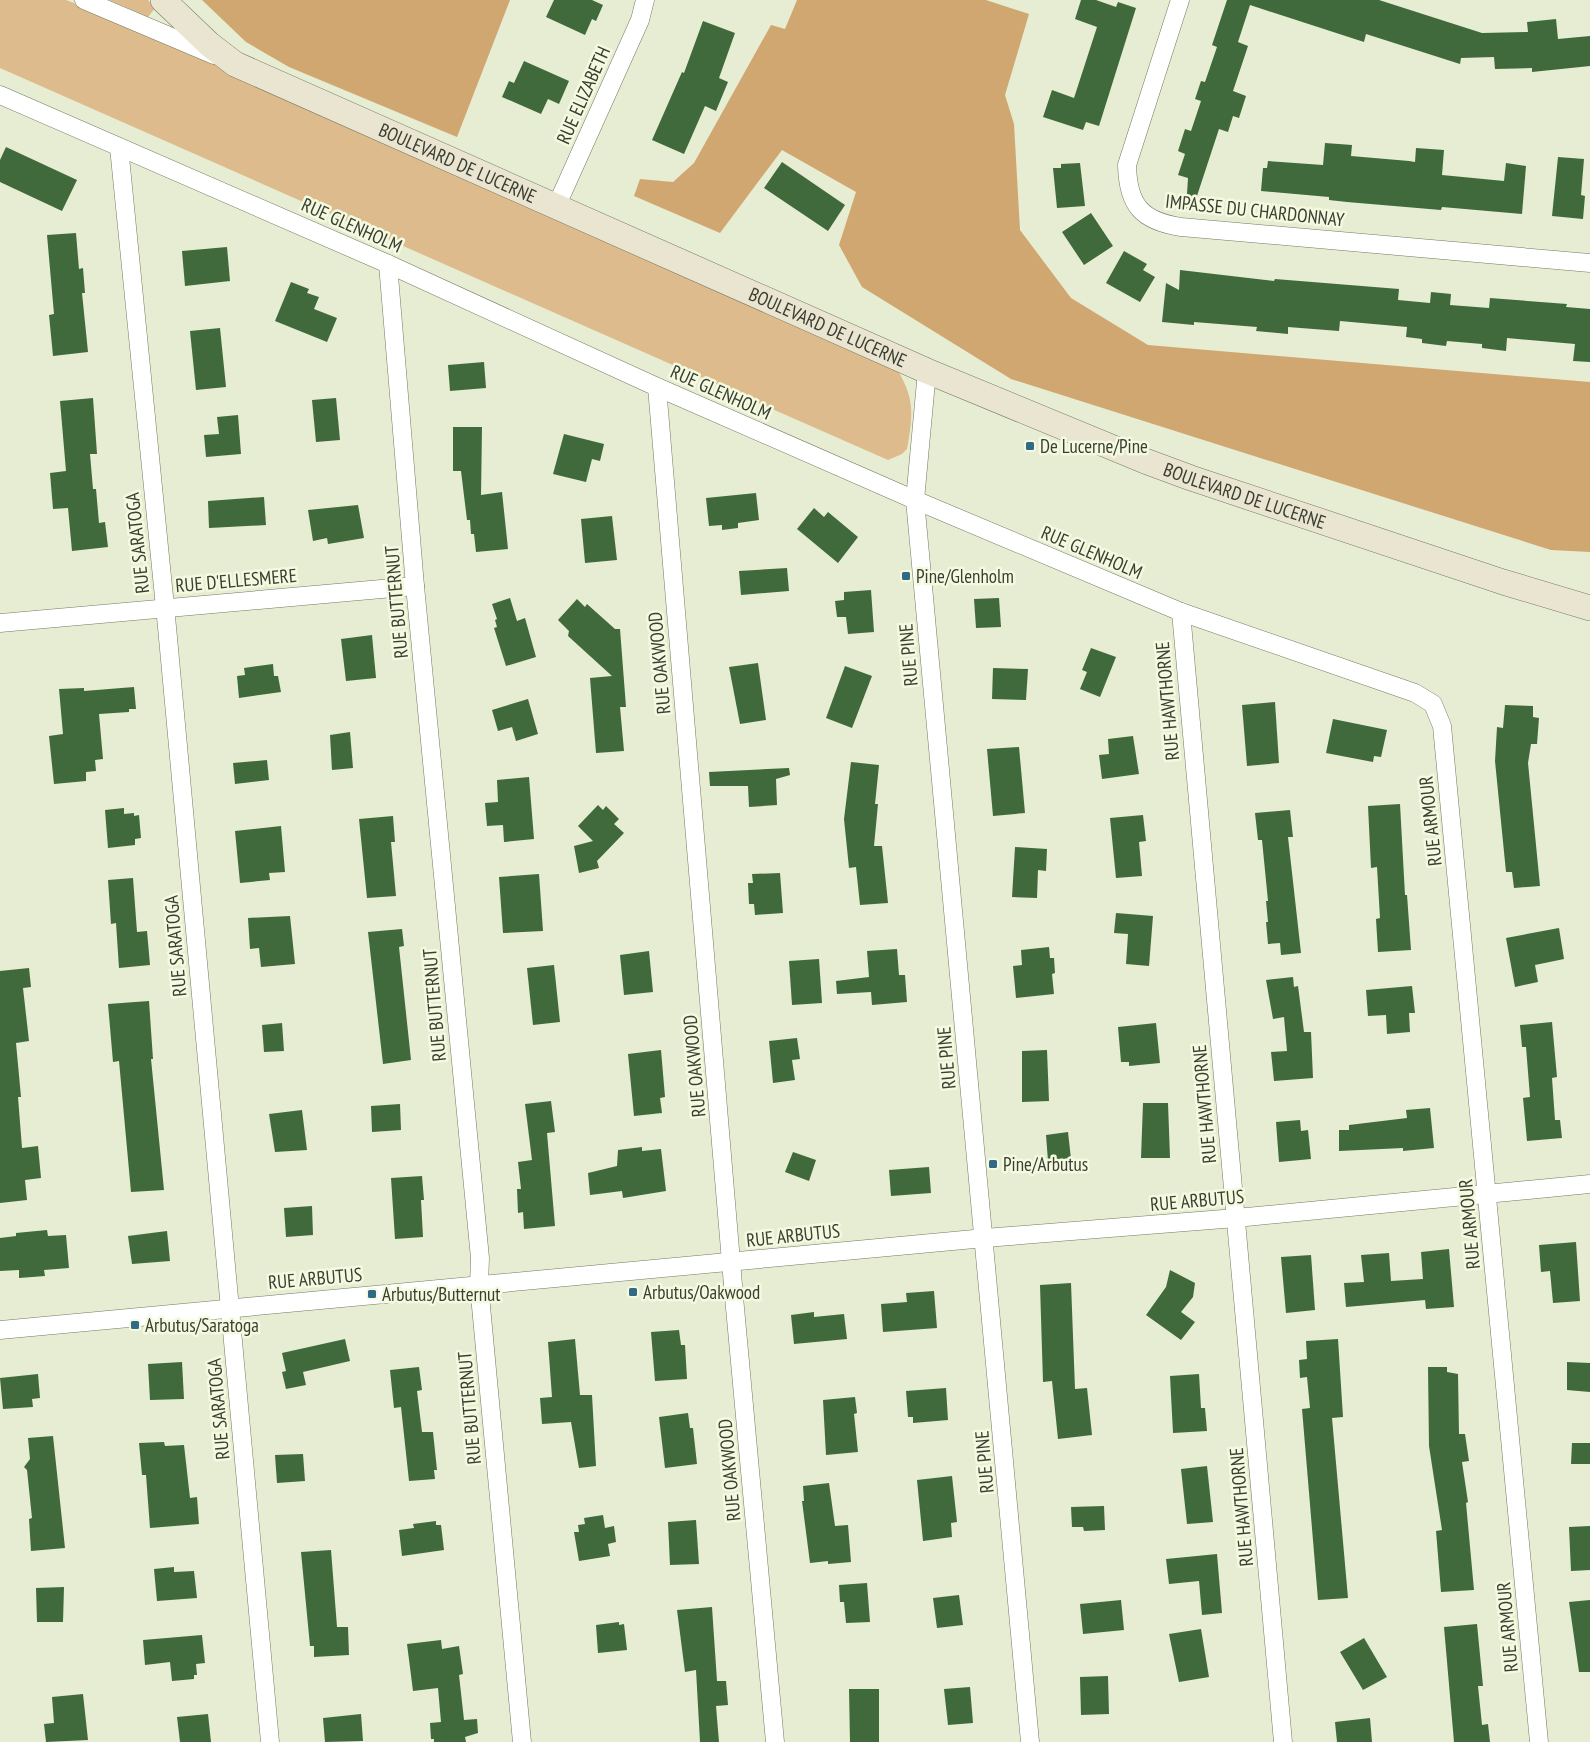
<svg xmlns="http://www.w3.org/2000/svg" width="1590" height="1742" viewBox="0 0 1590 1742" font-family="'PT Sans Narrow',sans-serif">
<style>
.green{fill:#debb8c}
.forest{fill:#d0a770}
.building{fill:#406a3b}
.lines{fill:none;stroke-linecap:round;stroke-linejoin:round}
.street-casing{stroke:#747a62;stroke-width:19}
.secondary-casing{stroke:#747a62;stroke-width:26}
.street{stroke:#fff;stroke-width:18}
.secondary{stroke:#eae5d0;stroke-width:25}
.poi-dot{fill:#326984;stroke:#f3fadf;stroke-width:2}
.labels{text-anchor:middle;stroke-width:5;stroke-linejoin:round;paint-order:stroke}
.street-label{font-size:19px;fill:#3b3e33;stroke:#f3fadf}
.poi-label{font-size:19px;fill:#3b3e33;stroke:#f3fadf;text-anchor:start}
</style>
<rect width="100%" height="100%" fill="#e6edd2"/>
<!-- green -->
<g class="green">
<path d="M0,0H66L212,55L897,369C915,399 913,415 907,449L902,454L888,460L0,68Z"/>
<polygon points="109,0 148,0 155,8 148,17"/>
</g>
<!-- forest -->
<g class="forest">
<polygon points="202,0 510,0 457,137 289,67 246,42"/>
<polygon points="797,0 986,0 1029,14 1005,95 1014,124 1020,230 1071,298 1148,345 1590,382 1590,552 1551,550 1011,379 862,287 839,245 856,192 782,150 720,233 634,196 640,179 673,182 694,163 771,25 785,29"/>
</g>
<!-- building -->
<g class="building">
<polygon points="554,0 592,0 603,5 596,21 592,19 585,35 546,17"/>
<polygon points="1081,0 1096,0 1116,7 1118,2 1136,8 1099,126 1086,122 1083,130 1043,117 1052,90 1074,98 1097,27 1075,19"/>
<polygon points="1227,0 1379,0 1482,33 1528,32 1527,22 1556,19 1558,39 1590,36 1590,66 1532,72 1532,68 1495,69 1494,57 1461,58 1460,64 1366,34 1364,42 1250,5 1238,42 1248,46 1233,91 1246,96 1239,118 1233,116 1228,132 1219,129 1192,211 1186,209 1188,178 1178,175 1185,154 1178,151 1185,129 1191,131 1201,101 1195,99 1201,81 1205,82 1217,47 1212,45"/>
<polygon points="703,21 735,33 719,78 728,82 716,111 705,106 684,154 652,140 682,72 684,73"/>
<polygon points="524,61 569,81 559,104 548,99 541,114 502,97 509,81 514,83"/>
<polygon points="1325,143 1352,145 1351,156 1409,161 1415,162 1416,148 1444,150 1442,175 1504,181 1506,163 1526,166 1522,214 1442,207 1441,210 1347,202 1329,200 1329,197 1261,191 1263,168 1267,168 1268,161 1323,165"/>
<polygon points="6,147 77,180 62,211 0,182 0,160"/>
<polygon points="1558,157 1584,159 1581,195 1585,196 1583,219 1552,216"/>
<polygon points="782,162 845,205 828,231 764,188"/>
<polygon points="1080,163 1085,206 1057,208 1053,168 1061,168 1061,164"/>
<polygon points="1091,213 1113,246 1084,265 1062,232"/>
<polygon points="76,233 79,269 83,268 85,293 82,293 88,352 53,356 49,315 54,314 47,235"/>
<polygon points="227,247 230,281 185,286 182,251"/>
<polygon points="1124,251 1147,264 1143,270 1155,277 1140,302 1106,283"/>
<polygon points="1180,270 1274,281 1275,279 1399,289 1398,300 1430,303 1431,292 1451,294 1450,305 1489,308 1490,298 1567,304 1566,307 1590,309 1590,362 1573,361 1575,344 1507,338 1506,351 1482,348 1482,344 1447,341 1446,346 1422,343 1422,339 1406,337 1407,327 1340,321 1339,331 1288,327 1288,334 1256,331 1257,327 1194,322 1194,325 1162,322 1166,283 1179,290"/>
<polygon points="291,282 309,289 307,293 319,297 314,309 337,318 327,342 275,321"/>
<polygon points="220,328 226,387 196,390 190,331"/>
<polygon points="484,362 486,388 450,391 448,365"/>
<polygon points="93,398 97,454 90,454 93,489 96,489 99,523 105,522 108,547 72,551 68,508 53,509 50,473 66,471 60,401"/>
<polygon points="336,398 340,440 316,442 312,400"/>
<polygon points="238,415 241,454 206,457 204,435 219,434 217,417"/>
<polygon points="453,427 482,427 481,495 502,492 508,549 476,552 474,534 471,534 470,520 467,520 461,471 453,471"/>
<polygon points="564,434 604,444 600,461 592,459 586,482 553,474"/>
<polygon points="756,493 759,520 738,523 738,528 722,530 722,525 709,526 706,498"/>
<polygon points="264,497 266,525 209,528 208,501"/>
<polygon points="358,505 364,538 328,544 327,538 313,541 308,510"/>
<polygon points="814,508 824,517 828,512 858,537 838,563 797,529"/>
<polygon points="612,516 617,560 585,563 581,519"/>
<polygon points="787,568 789,591 741,595 739,571"/>
<polygon points="871,590 874,632 848,634 846,617 837,617 835,601 844,600 844,592"/>
<polygon points="510,598 517,621 525,618 536,657 506,666 494,628 497,627 495,620 497,619 492,604"/>
<polygon points="999,598 1001,627 976,628 974,599"/>
<polygon points="577,599 585,607 587,604 615,629 620,629 626,707 620,707 624,751 596,753 590,678 612,676 568,636 569,631 558,620"/>
<polygon points="372,635 376,678 346,681 341,639"/>
<polygon points="1091,648 1116,657 1100,697 1080,689 1087,672 1082,670"/>
<polygon points="758,663 766,720 740,724 729,667"/>
<polygon points="273,664 274,676 278,676 281,692 239,698 237,676 245,675 244,668"/>
<polygon points="845,666 872,676 852,728 826,718"/>
<polygon points="993,668 1028,669 1026,700 992,699"/>
<polygon points="134,687 136,709 129,709 129,712 99,714 103,759 95,760 96,771 86,772 86,781 54,784 49,736 63,734 59,689 84,688 84,691"/>
<polygon points="528,699 538,734 516,741 512,727 498,731 492,710"/>
<polygon points="1275,702 1279,763 1247,766 1242,705"/>
<polygon points="1505,705 1533,706 1533,717 1539,718 1537,744 1531,744 1528,763 1540,886 1514,888 1512,872 1506,872 1495,761 1497,727 1503,728"/>
<polygon points="1333,719 1387,730 1381,757 1374,756 1373,762 1326,753"/>
<polygon points="350,732 353,768 332,770 330,735"/>
<polygon points="1133,736 1139,774 1102,779 1099,755 1109,754 1108,739"/>
<polygon points="1019,747 1025,813 993,816 987,749"/>
<polygon points="267,760 269,780 235,784 233,763"/>
<polygon points="851,762 879,765 875,804 878,804 874,846 882,846 888,903 860,905 856,867 849,868 844,819"/>
<polygon points="789,768 790,775 776,779 777,805 749,807 748,786 710,786 709,772"/>
<polygon points="529,777 534,839 504,842 503,825 487,826 485,803 498,802 497,780"/>
<polygon points="1400,804 1405,895 1407,895 1411,950 1378,952 1376,919 1380,918 1377,867 1371,868 1368,806"/>
<polygon points="598,805 603,810 606,806 619,819 614,824 624,833 597,861 599,868 579,873 574,846 593,841 578,826"/>
<polygon points="124,808 124,814 134,813 134,816 139,815 141,838 135,839 135,845 108,848 105,810"/>
<polygon points="1290,810 1293,837 1288,837 1301,953 1281,955 1280,943 1268,944 1266,922 1268,922 1266,901 1268,901 1262,840 1258,840 1255,813"/>
<polygon points="1143,815 1146,841 1139,842 1142,876 1116,878 1110,818"/>
<polygon points="393,816 395,842 391,842 396,896 367,898 359,819"/>
<polygon points="281,826 285,872 269,873 270,880 240,883 235,831"/>
<polygon points="1015,847 1047,849 1046,871 1038,870 1037,898 1012,897"/>
<polygon points="780,873 783,913 755,915 754,904 749,904 748,883 753,883 752,874"/>
<polygon points="539,874 543,931 503,933 499,877"/>
<polygon points="133,878 137,932 147,931 150,965 119,968 116,923 111,924 108,880"/>
<polygon points="1116,913 1153,916 1149,966 1126,964 1128,934 1114,933"/>
<polygon points="290,916 295,964 261,967 259,948 250,949 248,918"/>
<polygon points="1559,928 1564,959 1535,965 1538,982 1515,987 1506,938"/>
<polygon points="402,929 404,946 399,947 411,1060 383,1064 368,932"/>
<polygon points="1049,947 1050,958 1054,958 1055,973 1052,974 1054,994 1016,998 1013,966 1022,965 1021,950"/>
<polygon points="897,949 899,975 905,975 907,1002 872,1005 871,992 837,994 836,981 869,977 867,951"/>
<polygon points="649,951 653,992 624,995 620,955"/>
<polygon points="819,959 822,1003 792,1005 789,961"/>
<polygon points="554,965 560,1022 533,1025 527,968"/>
<polygon points="29,968 31,987 23,988 29,1041 16,1043 21,1097 18,1097 22,1148 38,1146 41,1178 25,1180 27,1200 0,1203 0,971"/>
<polygon points="1293,977 1294,987 1298,986 1304,1032 1311,1032 1313,1078 1274,1081 1271,1052 1287,1051 1284,1017 1273,1019 1266,980"/>
<polygon points="1412,986 1415,1013 1409,1013 1410,1032 1387,1034 1386,1015 1368,1016 1366,990"/>
<polygon points="149,1001 153,1059 151,1059 164,1190 131,1192 119,1061 113,1062 108,1004"/>
<polygon points="1552,1022 1557,1077 1552,1078 1555,1120 1560,1120 1562,1138 1527,1141 1523,1098 1530,1097 1526,1047 1522,1047 1520,1025"/>
<polygon points="282,1023 284,1051 264,1052 262,1025"/>
<polygon points="1156,1023 1160,1063 1129,1066 1129,1062 1121,1062 1118,1027"/>
<polygon points="797,1038 800,1059 792,1060 795,1080 773,1083 769,1041"/>
<polygon points="661,1050 665,1097 660,1098 662,1113 634,1116 628,1054"/>
<polygon points="1047,1050 1049,1101 1022,1102 1022,1051"/>
<polygon points="551,1101 555,1132 547,1133 555,1226 524,1229 523,1212 518,1213 517,1189 521,1189 518,1162 532,1160 525,1104"/>
<polygon points="1143,1103 1168,1103 1170,1158 1141,1158"/>
<polygon points="400,1104 401,1130 372,1132 371,1106"/>
<polygon points="1430,1108 1434,1148 1403,1151 1403,1148 1339,1151 1339,1130 1349,1130 1349,1125 1407,1118 1406,1110"/>
<polygon points="302,1110 307,1150 275,1152 269,1114"/>
<polygon points="1300,1120 1301,1131 1308,1130 1311,1159 1279,1162 1276,1122"/>
<polygon points="1068,1132 1071,1159 1048,1161 1046,1135"/>
<polygon points="642,1147 642,1151 661,1149 666,1191 623,1198 622,1191 590,1195 588,1173 617,1166 618,1150"/>
<polygon points="793,1152 816,1160 809,1181 785,1172"/>
<polygon points="929,1167 931,1193 891,1196 889,1170"/>
<polygon points="422,1176 424,1200 421,1200 423,1237 395,1239 391,1178"/>
<polygon points="312,1206 313,1235 286,1237 284,1208"/>
<polygon points="47,1230 48,1236 66,1235 69,1268 44,1270 45,1276 19,1278 19,1270 0,1271 0,1238 16,1236 16,1233"/>
<polygon points="167,1231 170,1261 132,1264 128,1236"/>
<polygon points="1576,1242 1580,1301 1553,1303 1550,1271 1541,1272 1539,1245"/>
<polygon points="1449,1249 1454,1307 1426,1309 1425,1300 1346,1307 1344,1283 1364,1282 1361,1255 1389,1253 1391,1281 1423,1279 1421,1252"/>
<polygon points="1311,1255 1315,1310 1286,1313 1281,1257"/>
<polygon points="1170,1270 1195,1283 1193,1297 1181,1312 1195,1322 1181,1340 1146,1315 1166,1287"/>
<polygon points="1071,1283 1075,1389 1087,1388 1092,1435 1058,1439 1052,1381 1043,1382 1040,1285"/>
<polygon points="934,1291 937,1328 883,1332 881,1304 907,1302 906,1293"/>
<polygon points="814,1312 814,1317 844,1314 847,1339 794,1344 791,1315"/>
<polygon points="679,1330 681,1345 685,1345 687,1379 655,1381 651,1332"/>
<polygon points="345,1339 350,1361 303,1372 306,1385 286,1389 282,1372 286,1371 282,1353"/>
<polygon points="575,1339 580,1395 592,1395 596,1466 579,1468 571,1422 542,1424 540,1398 552,1397 548,1342"/>
<polygon points="1338,1339 1343,1417 1332,1418 1348,1598 1318,1600 1302,1409 1310,1408 1307,1377 1300,1378 1299,1360 1307,1359 1306,1341"/>
<polygon points="182,1362 184,1399 150,1400 148,1364"/>
<polygon points="1567,1362 1590,1363 1590,1392 1567,1390"/>
<polygon points="419,1367 422,1390 417,1391 422,1432 433,1432 437,1470 434,1470 435,1479 409,1481 401,1407 394,1408 390,1370"/>
<polygon points="1428,1367 1447,1367 1447,1372 1458,1374 1459,1434 1465,1434 1469,1461 1462,1462 1468,1502 1466,1503 1474,1590 1441,1592 1436,1531 1442,1530 1429,1446"/>
<polygon points="38,1374 40,1398 32,1399 33,1407 3,1409 0,1378"/>
<polygon points="1199,1374 1201,1408 1205,1408 1207,1431 1173,1433 1170,1376"/>
<polygon points="946,1388 948,1420 913,1423 913,1417 908,1417 906,1391"/>
<polygon points="855,1397 857,1413 854,1414 858,1452 826,1455 823,1400"/>
<polygon points="688,1413 690,1428 693,1428 697,1464 665,1468 659,1417"/>
<polygon points="53,1436 65,1548 31,1551 29,1519 32,1518 27,1470 24,1467 30,1459 28,1438"/>
<polygon points="164,1442 165,1446 184,1445 190,1498 197,1497 199,1524 150,1528 146,1475 142,1475 139,1443"/>
<polygon points="1572,1443 1590,1443 1590,1464 1571,1464"/>
<polygon points="303,1454 305,1481 277,1483 275,1455"/>
<polygon points="1207,1466 1213,1522 1187,1524 1181,1469"/>
<polygon points="952,1476 957,1522 951,1523 952,1537 923,1541 917,1480"/>
<polygon points="829,1483 835,1526 848,1525 851,1562 828,1564 828,1561 810,1563 802,1501 804,1501 803,1486"/>
<polygon points="1104,1506 1105,1530 1084,1531 1083,1527 1072,1527 1071,1507"/>
<polygon points="603,1515 605,1528 614,1526 616,1542 608,1544 610,1556 579,1561 574,1532 579,1532 578,1525 585,1524 584,1518"/>
<polygon points="696,1520 699,1564 670,1565 668,1522"/>
<polygon points="436,1521 436,1525 441,1525 444,1550 402,1556 399,1530 414,1528 413,1524"/>
<polygon points="1590,1526 1590,1570 1571,1571 1569,1527"/>
<polygon points="331,1550 337,1627 348,1627 349,1655 314,1657 314,1646 310,1646 301,1552"/>
<polygon points="1217,1554 1222,1613 1202,1615 1199,1581 1169,1584 1166,1559"/>
<polygon points="174,1567 174,1572 194,1571 197,1598 157,1601 154,1569"/>
<polygon points="867,1583 870,1622 846,1623 844,1602 840,1602 839,1585"/>
<polygon points="64,1587 63,1622 37,1622 36,1588"/>
<polygon points="959,1595 963,1625 937,1628 933,1598"/>
<polygon points="1121,1600 1124,1630 1083,1634 1080,1604"/>
<polygon points="1590,1600 1590,1672 1579,1672 1569,1602"/>
<polygon points="712,1607 717,1681 726,1681 728,1705 716,1706 719,1742 700,1742 696,1670 685,1672 677,1610"/>
<polygon points="619,1622 619,1625 624,1624 627,1650 598,1653 596,1625"/>
<polygon points="1477,1624 1483,1686 1478,1686 1482,1725 1488,1724 1490,1742 1454,1742 1444,1627"/>
<polygon points="1201,1629 1209,1677 1179,1682 1169,1634"/>
<polygon points="202,1635 205,1663 196,1664 197,1675 194,1675 194,1679 172,1681 170,1662 145,1665 143,1640"/>
<polygon points="1364,1638 1387,1677 1363,1690 1340,1652"/>
<polygon points="441,1640 442,1649 459,1646 463,1674 459,1675 464,1720 477,1719 478,1733 465,1737 466,1742 434,1742 434,1739 431,1739 430,1723 441,1722 438,1688 413,1691 407,1644"/>
<polygon points="1108,1676 1109,1714 1081,1715 1080,1677"/>
<polygon points="970,1687 973,1723 948,1725 944,1689"/>
<polygon points="849,1689 879,1689 879,1742 850,1742"/>
<polygon points="83,1694 88,1740 46,1742 44,1724 54,1723 52,1697"/>
<polygon points="208,1714 211,1742 180,1742 177,1717"/>
<polygon points="361,1714 363,1741 325,1742 323,1718"/>
<polygon points="1370,1718 1372,1742 1337,1742 1335,1722"/>
</g>
<g class="lines">
<defs>
<g id="street">
<polyline points="84,0 214,55"/>
<path d="M1180,0L1127,165C1128,206 1142,221 1181,227L1590,263"/>
<polyline points="0,95 388,264 657,387 915,500 1181,612 1415,693 1433,704 1442,726 1539,1742"/>
<polyline points="119,147 167,627 270,1742"/>
<polyline points="556,207 640,20 645,0"/>
<polyline points="388,264 415,586 480,1258 479,1285 522,1742"/>
<polyline points="927,371 915,500 1030,1742"/>
<polyline points="657,387 734,1297 775,1742"/>
<polyline points="1181,612 1283,1742"/>
<polyline points="0,623 415,586"/>
<polyline points="0,1330 985,1238 1236,1218 1590,1184"/>
</g>
<g id="secondary">
<path id="s1" d="M163,0L209,44L235,64L927,371L1145,461L1191,478L1503,582L1590,608"/>
</g>
</defs>
<!-- street casing -->
<use href="#street" class="street-casing"/>
<!-- secondary casing -->
<use href="#secondary" class="secondary-casing"/>
<!-- street -->
<use href="#street" class="street"/>
<!-- secondary -->
<use href="#secondary" class="secondary"/>
</g>
<!-- markers -->
<g class="poi-dot">
<rect x="1025" y="441" width="10" height="10" rx="2.5"/>
<rect x="901" y="571" width="10" height="10" rx="2.5"/>
<rect x="988" y="1159" width="10" height="10" rx="2.5"/>
<rect x="628" y="1287" width="10" height="10" rx="2.5"/>
<rect x="367" y="1289" width="10" height="10" rx="2.5"/>
<rect x="130" y="1320" width="10" height="10" rx="2.5"/>
</g>
<g class="labels">
<!-- street labels -->
<g class="street-label">
<text transform="translate(583 95) rotate(-66)" y="7">RUE ELIZABETH</text>
<text dy="7" stroke="none"><textPath href="#s1" startOffset="340">BOULEVARD DE LUCERNE</textPath></text>
<text transform="translate(1255 210) rotate(6)" y="7">IMPASSE DU CHARDONNAY</text>
<text transform="translate(352 225) rotate(24)" y="7">RUE GLENHOLM</text>
<text dy="7" stroke="none"><textPath href="#s1" startOffset="745">BOULEVARD DE LUCERNE</textPath></text>
<text transform="translate(721 392) rotate(24)" y="7">RUE GLENHOLM</text>
<text dy="7" stroke="none"><textPath href="#s1" startOffset="1195">BOULEVARD DE LUCERNE</textPath></text>
<text transform="translate(137 543) rotate(-96)" y="7">RUE SARATOGA</text>
<text transform="translate(1092 552) rotate(23)" y="7">RUE GLENHOLM</text>
<text transform="translate(236 580) rotate(-5)" y="7">RUE D'ELLESMERE</text>
<text transform="translate(396 602) rotate(-95)" y="7">RUE BUTTERNUT</text>
<text transform="translate(908 655) rotate(-95)" y="7">RUE PINE</text>
<text transform="translate(659 663) rotate(-95)" y="7">RUE OAKWOOD</text>
<text transform="translate(1167 701) rotate(-95)" y="7">RUE HAWTHORNE</text>
<text transform="translate(1430 821) rotate(-96)" y="7">RUE ARMOUR</text>
<text transform="translate(175 946) rotate(-95)" y="7">RUE SARATOGA</text>
<text transform="translate(434 1005) rotate(-95)" y="7">RUE BUTTERNUT</text>
<text transform="translate(946 1058) rotate(-95)" y="7">RUE PINE</text>
<text transform="translate(694 1066) rotate(-95)" y="7">RUE OAKWOOD</text>
<text transform="translate(1204 1104) rotate(-95)" y="7">RUE HAWTHORNE</text>
<text transform="translate(1197 1200) rotate(-5)" y="7">RUE ARBUTUS</text>
<text transform="translate(1469 1224) rotate(-95)" y="7">RUE ARMOUR</text>
<text transform="translate(793 1235) rotate(-6)" y="7">RUE ARBUTUS</text>
<text transform="translate(315 1278) rotate(-5)" y="7">RUE ARBUTUS</text>
<text transform="translate(469 1408) rotate(-95)" y="7">RUE BUTTERNUT</text>
<text transform="translate(218 1409) rotate(-95)" y="7">RUE SARATOGA</text>
<text transform="translate(984 1462) rotate(-95)" y="7">RUE PINE</text>
<text transform="translate(729 1470) rotate(-95)" y="7">RUE OAKWOOD</text>
<text transform="translate(1241 1507) rotate(-95)" y="7">RUE HAWTHORNE</text>
<text transform="translate(1507 1627) rotate(-95)" y="7">RUE ARMOUR</text>
</g>
<!-- poi labels -->
<g class="poi-label">
<text x="1040" y="453">De Lucerne/Pine</text>
<text x="916" y="583">Pine/Glenholm</text>
<text x="1003" y="1171">Pine/Arbutus</text>
<text x="643" y="1299">Arbutus/Oakwood</text>
<text x="382" y="1301">Arbutus/Butternut</text>
<text x="145" y="1332">Arbutus/Saratoga</text>
</g>
</g>
</svg>
